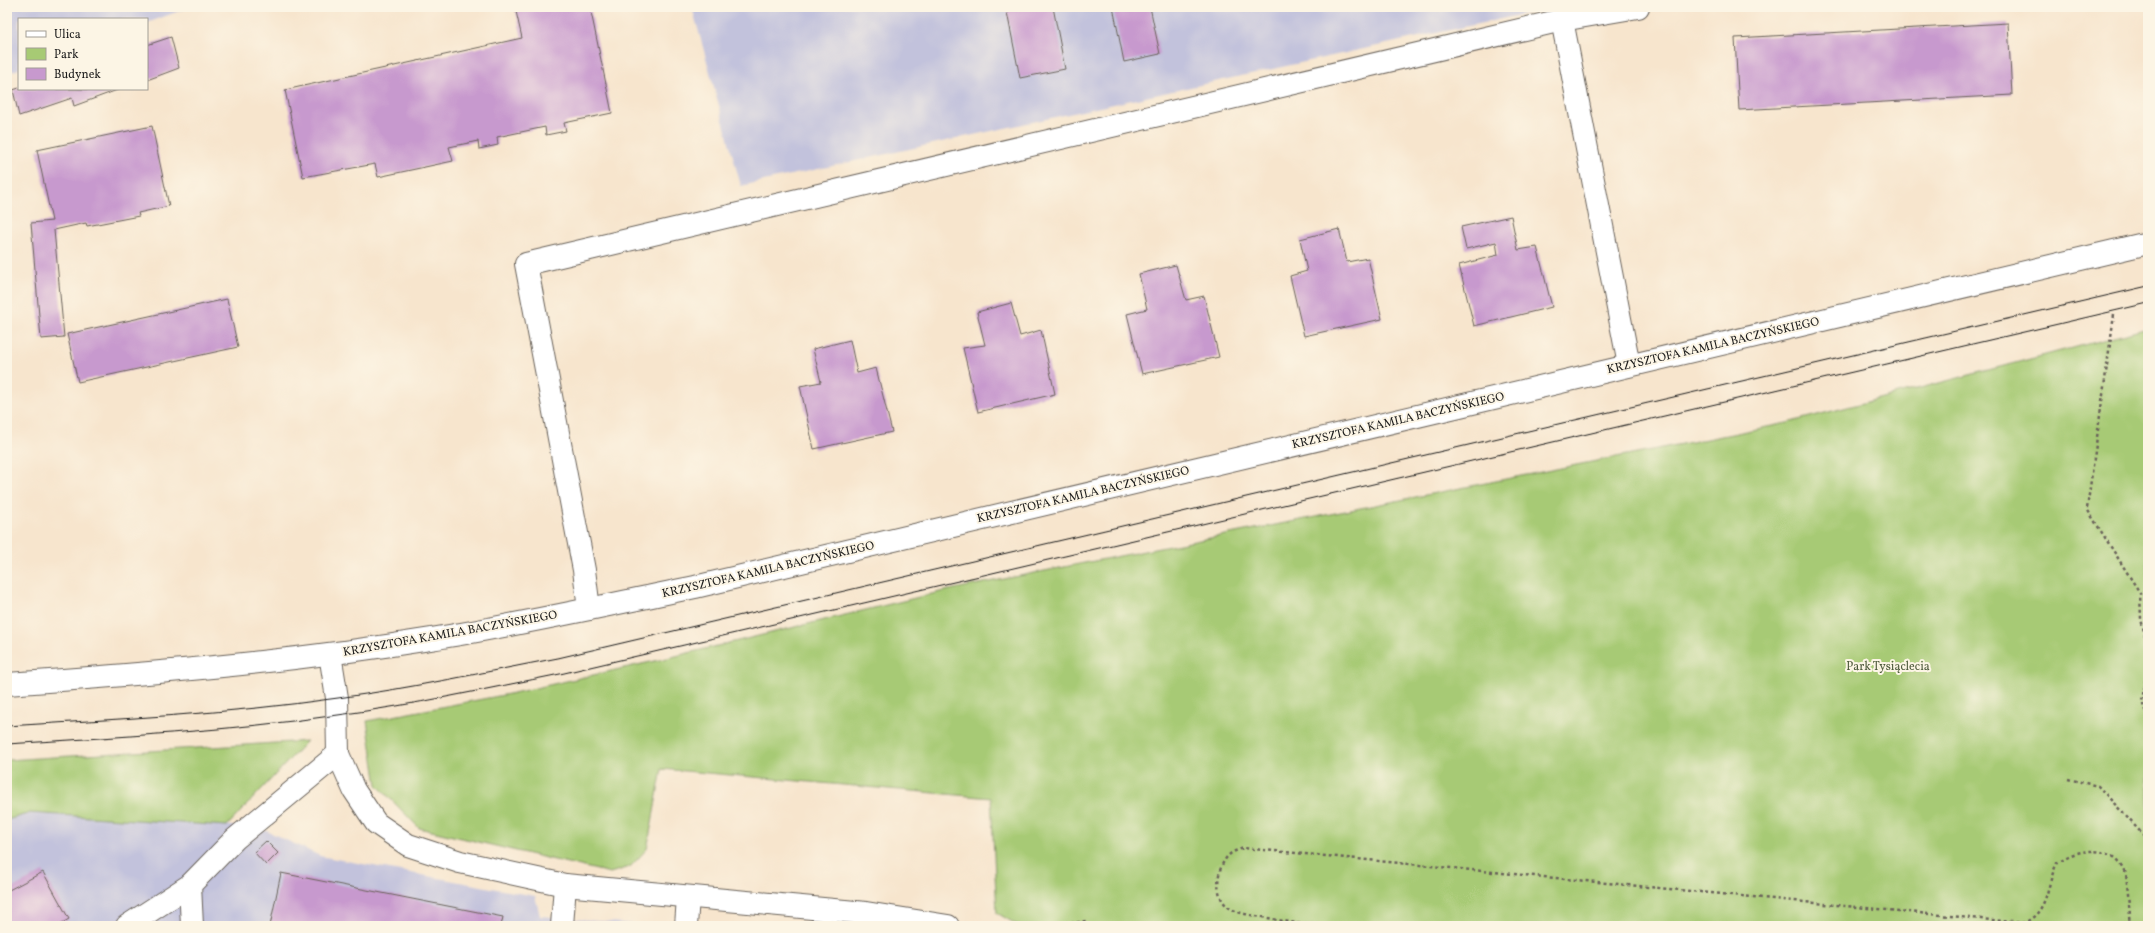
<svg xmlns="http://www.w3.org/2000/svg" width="2155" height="933" viewBox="0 0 2155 933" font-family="Vollkorn,serif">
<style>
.industrial{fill:#c2c2dc}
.green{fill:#a7ca74;stroke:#627348}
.building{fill:#c799ce}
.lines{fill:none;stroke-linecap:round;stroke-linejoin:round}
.minor-casing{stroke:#69625a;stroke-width:24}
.path{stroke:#69625a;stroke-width:2.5;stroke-dasharray:3 3;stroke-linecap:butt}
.minor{stroke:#fff;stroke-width:22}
.tram{stroke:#1c1c1c;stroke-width:1}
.labels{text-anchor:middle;stroke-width:4;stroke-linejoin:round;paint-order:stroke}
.street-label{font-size:12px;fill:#1c1c1c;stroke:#fcf5e5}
.park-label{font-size:12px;fill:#4d593b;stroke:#fcf5e5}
</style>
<rect width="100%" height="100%" fill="#fcf5e5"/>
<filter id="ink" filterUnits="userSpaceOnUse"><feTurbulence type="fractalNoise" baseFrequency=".025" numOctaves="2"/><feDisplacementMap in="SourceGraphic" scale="8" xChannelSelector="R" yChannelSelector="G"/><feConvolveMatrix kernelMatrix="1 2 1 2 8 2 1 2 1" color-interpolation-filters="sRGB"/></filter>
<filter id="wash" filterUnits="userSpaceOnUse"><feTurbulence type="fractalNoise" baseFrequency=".012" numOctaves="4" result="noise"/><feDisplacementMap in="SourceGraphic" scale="16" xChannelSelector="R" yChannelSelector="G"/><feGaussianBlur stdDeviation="0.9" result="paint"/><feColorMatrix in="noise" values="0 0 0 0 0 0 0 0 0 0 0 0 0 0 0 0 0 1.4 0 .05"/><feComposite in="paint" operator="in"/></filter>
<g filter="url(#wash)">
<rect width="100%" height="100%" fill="#f7e5cd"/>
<!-- industrial -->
<g class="industrial">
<polygon points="7,7 190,7 147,23 147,19 19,19 19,69 7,73"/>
<polygon points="692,7 1555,7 741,186"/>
<polygon points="30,813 224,825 267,831 320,856 535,896 540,916 658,926 7,926 7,820"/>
</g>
<!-- green -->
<g class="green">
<polygon points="2148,328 2148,926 1019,926 997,913 991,798 662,769 647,849 630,867 610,873 419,828 377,785 367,721 509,694 655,661 944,591 1787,423"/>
<polygon points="307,741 227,826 30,813 7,820 7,760"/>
</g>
<g id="blocks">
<!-- building -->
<g class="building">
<polygon points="515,7 590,7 612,113 564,123 566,131 546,135 545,127 497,137 498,145 479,149 478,141 449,147 453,161 378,177 375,164 303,177 285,90 522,38"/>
<polygon points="1006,7 1053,7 1065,69 1020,78"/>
<polygon points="1113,7 1150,7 1160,54 1124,62"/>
<polygon points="2008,23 2012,95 1739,110 1735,38"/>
<polygon points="171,37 179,68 147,80 147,45"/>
<polygon points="19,88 19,89 120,89 74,106 72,98 19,116 13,90"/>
<polygon points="152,126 169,206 138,213 139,216 87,226 86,223 54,230 64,337 41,339 31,223 52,221 37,150"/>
<polygon points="1511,216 1518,250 1537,247 1552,307 1474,326 1459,265 1498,255 1496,242 1466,249 1461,227"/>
<polygon points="1339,229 1347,262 1368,258 1382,319 1304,336 1290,276 1307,271 1300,239"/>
<polygon points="1176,265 1186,300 1204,296 1219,357 1142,374 1127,314 1147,309 1139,274"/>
<polygon points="227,299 238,347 78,382 67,334"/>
<polygon points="1011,303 1020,336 1041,330 1055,394 978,412 963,348 985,345 977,312"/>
<polygon points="850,340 857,373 876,368 892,432 814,449 800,386 821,382 813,349"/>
<polygon points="266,841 278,853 266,865 254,852"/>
<polygon points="43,872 69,919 57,926 7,926 7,891"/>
<polygon points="281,873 503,917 501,926 270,926"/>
</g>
</g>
</g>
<g filter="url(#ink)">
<use href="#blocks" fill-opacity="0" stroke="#69625a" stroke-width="1"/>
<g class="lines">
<defs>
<g id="minor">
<polyline points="1562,20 1629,365"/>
<polyline points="589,609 584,570 526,264 1562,20 1638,7"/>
<polyline points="330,654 337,698 338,754 354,790 376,823 408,845 460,862 565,885 866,913 948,926"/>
<path d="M7,684C149,674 290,662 431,639C519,625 607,605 695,587L2148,243"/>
<polyline points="190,885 192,926"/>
<polyline points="127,926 190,885 235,839 338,754"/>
<polyline points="562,926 565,885"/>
<polyline points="686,926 688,897"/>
</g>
</defs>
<!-- minor casing -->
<use href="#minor" class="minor-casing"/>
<!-- path -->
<g class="path">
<polyline points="2114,315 2087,509 2140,593 2141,619 2148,648"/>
<polyline points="2148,662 2142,701 2148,721"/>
<polyline points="2068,779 2098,786 2148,840"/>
<polyline points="1053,926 1086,921"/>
<path d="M1312,926L1245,914C1238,912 1230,910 1225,904C1214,892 1217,866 1229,855C1233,851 1239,850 1243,848L2023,923C2049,913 2046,885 2057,863C2077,847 2116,844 2126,873L2131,926"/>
</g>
<!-- minor -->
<use href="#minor" class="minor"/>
<!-- tram -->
<g class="tram">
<path d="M7,726C117,719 228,714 338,698C412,688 485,672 558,658L2148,286"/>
<path d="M7,744C117,737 228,731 338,715C413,705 486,689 560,674L2148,303"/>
</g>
</g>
</g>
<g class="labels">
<!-- street labels -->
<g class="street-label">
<text transform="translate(1713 345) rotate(-13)" y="4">KRZYSZTOFA KAMILA BACZYŃSKIEGO</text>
<text transform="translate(1398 420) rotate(-13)" y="4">KRZYSZTOFA KAMILA BACZYŃSKIEGO</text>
<text transform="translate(1083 494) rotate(-13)" y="4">KRZYSZTOFA KAMILA BACZYŃSKIEGO</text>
<text transform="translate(768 569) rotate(-13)" y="4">KRZYSZTOFA KAMILA BACZYŃSKIEGO</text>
<text transform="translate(450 633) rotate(-10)" y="4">KRZYSZTOFA KAMILA BACZYŃSKIEGO</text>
</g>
<!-- park labels -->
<g class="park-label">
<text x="1888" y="670">Park Tysiąclecia</text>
</g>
</g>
<!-- margin -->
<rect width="2155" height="933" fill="none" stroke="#fcf5e5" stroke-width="24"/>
<!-- legend -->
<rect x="18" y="18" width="130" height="72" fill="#fcf5e5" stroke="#a29e95"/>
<rect x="26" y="31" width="20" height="6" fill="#ffffff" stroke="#a29e95"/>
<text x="54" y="38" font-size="12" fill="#1c1c1c">Ulica</text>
<rect x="26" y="48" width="20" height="12" fill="#a7ca74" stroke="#a29e95"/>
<text x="54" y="58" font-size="12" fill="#1c1c1c">Park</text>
<rect x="26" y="68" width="20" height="12" fill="#c799ce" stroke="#a29e95"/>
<text x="54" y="78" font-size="12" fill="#1c1c1c">Budynek</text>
</svg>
